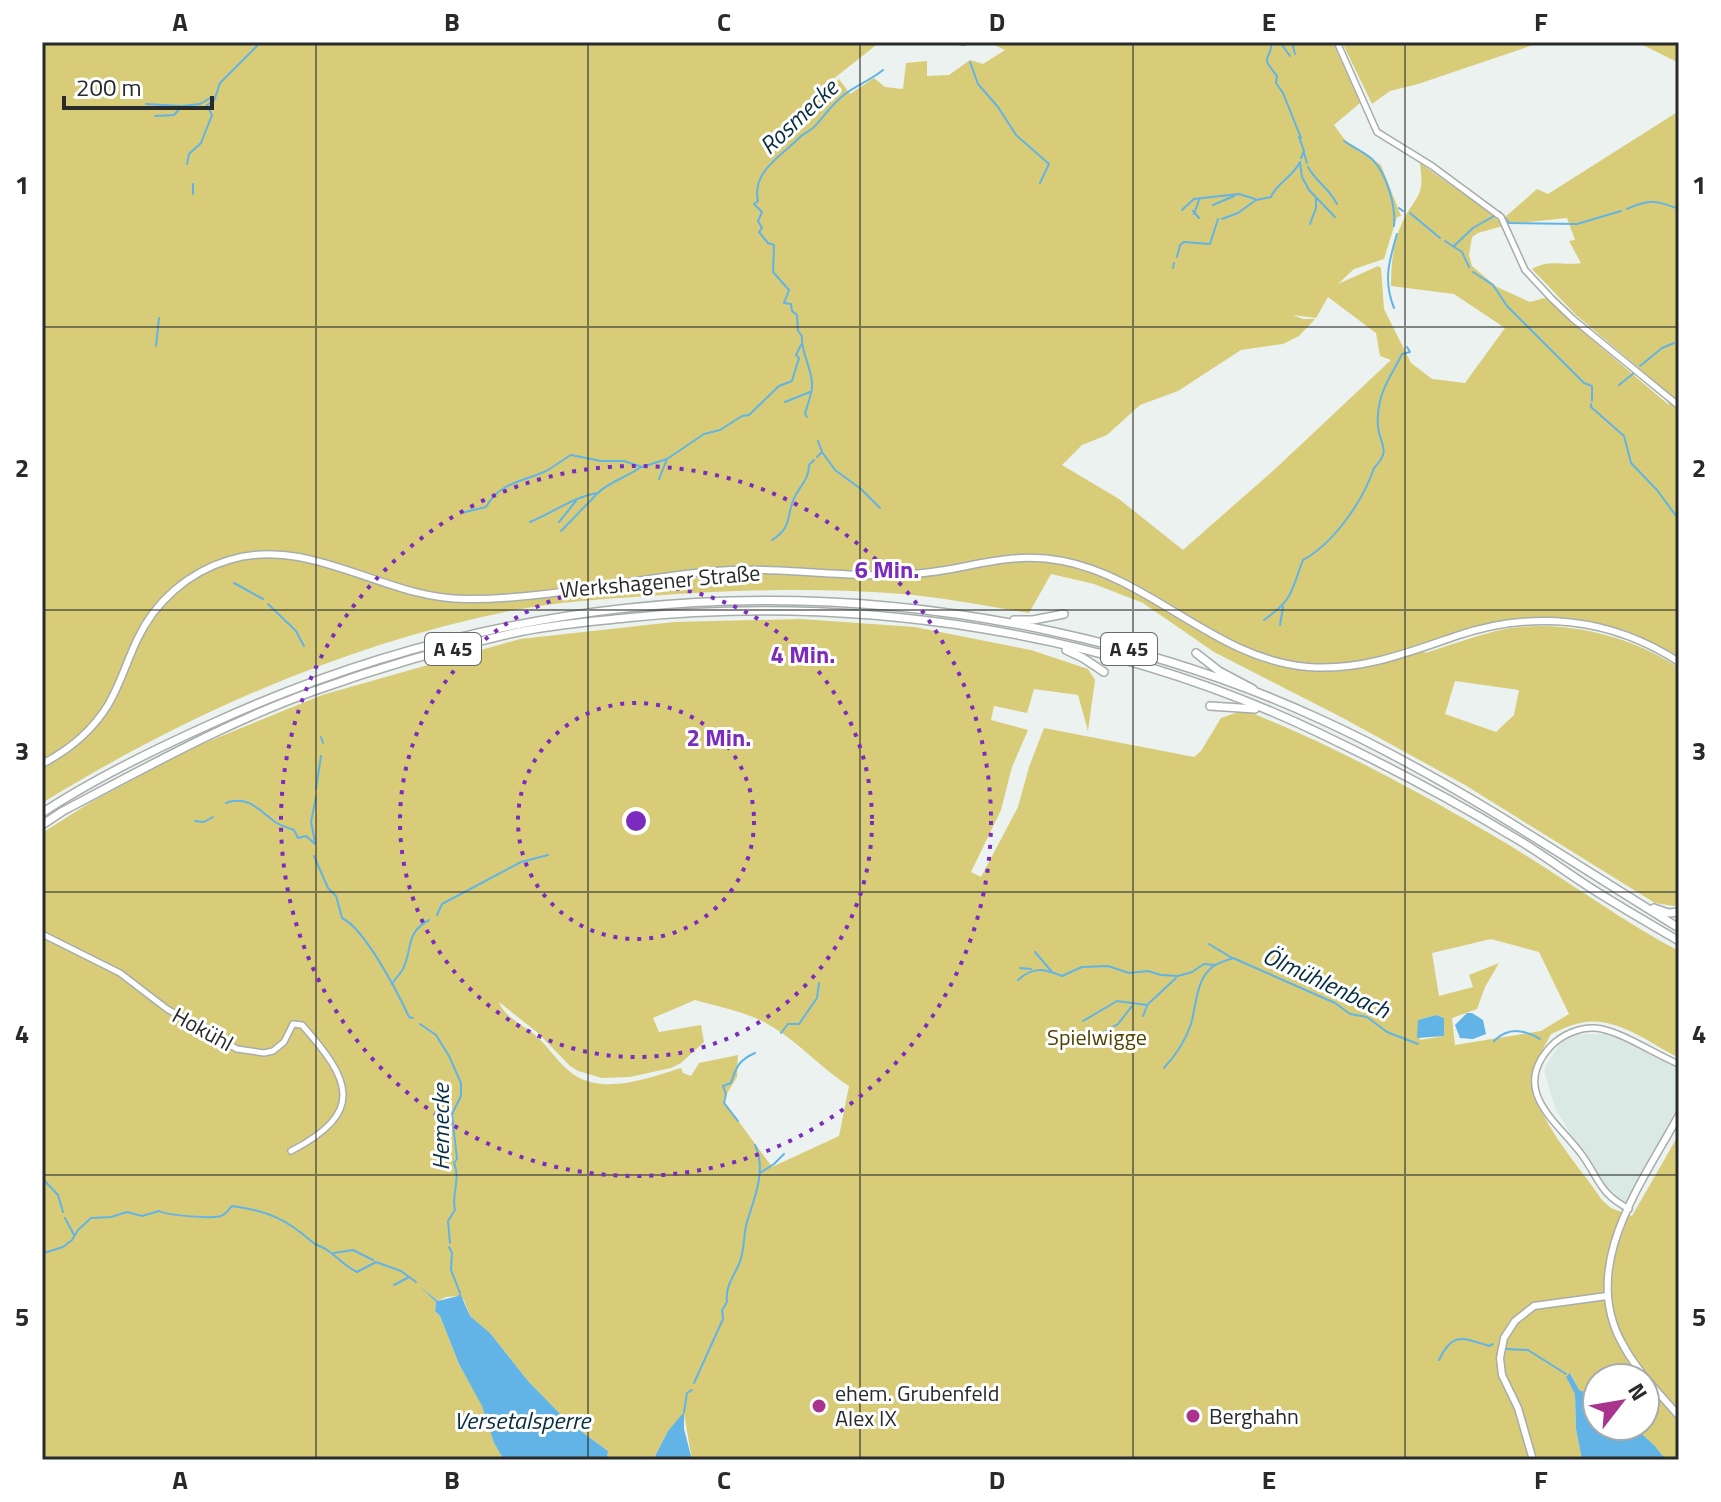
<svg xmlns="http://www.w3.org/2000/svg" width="1721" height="1502" viewBox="0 0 1721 1502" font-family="'Titillium Web',sans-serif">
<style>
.built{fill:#dae9e3}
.green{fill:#d9cc79;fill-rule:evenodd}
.water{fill:#61b4e5}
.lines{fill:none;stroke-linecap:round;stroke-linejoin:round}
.stream{stroke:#61b4e5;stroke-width:2}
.minor-casing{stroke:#a6adaa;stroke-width:8}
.major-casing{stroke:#a6adaa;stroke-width:9}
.highway-casing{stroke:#a6adaa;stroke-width:10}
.minor{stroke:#fff;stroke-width:5}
.major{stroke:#fff;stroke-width:6}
.highway{stroke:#fff;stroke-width:7}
.grid{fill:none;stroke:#282b2a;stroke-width:2;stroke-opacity:0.55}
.ring{fill:none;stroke:#7b2cbf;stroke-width:4;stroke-dasharray:4 8}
.poi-dot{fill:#a9348d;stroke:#fff;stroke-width:3}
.labels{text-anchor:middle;stroke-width:6;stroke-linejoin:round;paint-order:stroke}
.shield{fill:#fff;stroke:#686b6a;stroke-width:2}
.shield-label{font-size:20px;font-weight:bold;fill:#282b2a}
.street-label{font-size:22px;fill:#282b2a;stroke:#fff}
.park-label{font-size:22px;fill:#4f4500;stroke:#fff}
.poi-label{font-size:22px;fill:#282b2a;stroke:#fff;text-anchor:start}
.water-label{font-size:24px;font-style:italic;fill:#082e42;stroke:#fff}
.centre{fill:#7b2cbf;stroke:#fff;stroke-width:4}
.ring-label{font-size:24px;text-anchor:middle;font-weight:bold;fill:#7b2cbf;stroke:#fff;stroke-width:6;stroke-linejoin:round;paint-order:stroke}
.neatline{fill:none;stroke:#282b2a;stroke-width:3}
.grid-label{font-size:26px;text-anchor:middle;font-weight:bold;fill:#282b2a}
</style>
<rect width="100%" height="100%" fill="#ebf2ef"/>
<!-- built -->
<polygon class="built" points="1587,1034 1608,1034 1679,1067 1679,1105 1625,1203 1605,1190 1556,1110 1545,1075 1545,1067 1559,1045 1572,1035"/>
<!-- green -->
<g class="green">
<path d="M42,42H880L827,84L803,115L839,79L850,94L874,78L885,87L903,89L906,63L927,61V76L949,75L970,60L983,64L1005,50L988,42H1333L1360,103L1334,125L1345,140L1381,165L1401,216L1397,217L1384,259L1354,269L1338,284L1378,266L1381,268L1384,309L1411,363L1432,379L1465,383L1505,328L1454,294L1391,286C1391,265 1393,242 1402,223C1416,193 1425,200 1420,163L1493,215L1503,226L1478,233L1472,237L1469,255L1472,266L1497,287L1530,302L1548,297L1568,319L1670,406L1653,380L1576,315L1532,269C1551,259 1560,266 1581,263L1569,241L1575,240L1567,218L1509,224L1504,218L1537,189L1548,194L1679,111V657L1624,630L1582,621L1564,619L1506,622L1423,650L1425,653C1448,646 1472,637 1496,631C1555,617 1629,634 1679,668V904L1674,906L1655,903L1465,785L1343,718L1214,652L1143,603L1094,584L1051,574L1029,613C987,606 945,598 903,594C818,587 734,590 649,596C603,599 556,602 510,611C345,644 185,715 42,803ZM1328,297L1376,333L1380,356L1391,360L1275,469L1183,550L1119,499L1062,465L1082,445L1107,435L1140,405L1178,391L1241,350L1283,344L1299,336L1315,319H1303L1293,315L1316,318ZM1455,681L1519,690L1514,715L1496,732L1445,714Z"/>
<polygon points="1342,42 1542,42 1418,84 1390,91 1372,104"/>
<polygon points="1637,42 1679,42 1679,63"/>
<path d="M801,619L915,627L1031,650L1088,669L1095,680L1088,731L1078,695L1034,689L1027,713L994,706L991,720L1028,730L1012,767L1001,810L971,872L981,877L1018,807L1029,767L1044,728L1194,757L1201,751L1221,718L1244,710C1336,746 1423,794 1509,845C1566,879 1620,920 1679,951V1058C1649,1043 1615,1015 1580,1023C1570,1025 1560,1030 1551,1034C1546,1044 1540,1053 1536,1062C1520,1106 1580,1165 1602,1200L1611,1208L1632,1216L1679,1134V1460H1666L1654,1445L1633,1426H1645V1378H1597V1397L1579,1391L1571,1374L1568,1381L1575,1393L1576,1429L1582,1460H692L684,1414L668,1431L653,1460H607L608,1451L567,1421L528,1381L490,1333L470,1316L464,1300L458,1296L446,1297L438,1301L424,1289L436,1302L435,1311L440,1316L459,1364L482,1405L494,1443L504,1460H42V833L91,802L192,748L322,695L520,639L674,622ZM1491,939L1539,952L1569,1014L1541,1031L1455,1045L1452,1018L1477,1009L1485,987L1499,963L1469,975L1473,987L1439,996L1432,953ZM695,1000C716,1006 742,1011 762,1021C794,1037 818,1066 849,1086L839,1136L772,1167L723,1100L737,1077L738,1055L699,1063L691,1076L683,1073L681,1068C647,1078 599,1098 568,1070C556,1060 547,1045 534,1034C522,1024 504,1017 499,1002L538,1033L570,1066L578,1071L602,1078L630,1077L671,1068L681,1063L704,1042L701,1025L659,1032L653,1018ZM1436,1015L1444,1018V1036L1420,1040L1418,1020Z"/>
</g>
<!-- water -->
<g class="water">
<polygon points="1467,1013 1472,1013 1483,1020 1486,1034 1473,1039 1460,1038 1455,1025"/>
<polygon points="1436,1015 1444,1018 1444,1036 1417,1038 1418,1020"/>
<polygon points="421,1287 438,1301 458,1296 460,1293 470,1316 490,1333 528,1381 567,1421 608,1451 607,1460 504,1460 494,1443 482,1406 459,1364 440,1316 435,1311 436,1302"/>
<polygon points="1570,1373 1579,1390 1597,1397 1597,1426 1633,1426 1654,1445 1666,1460 1582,1460 1576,1429 1575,1394 1566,1377"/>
<polygon points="684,1412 684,1429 692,1460 653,1460 668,1431"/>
</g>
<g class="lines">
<!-- stream -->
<g class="stream">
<path d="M1272,42C1270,63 1259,54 1277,76L1276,83L1283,93L1301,138"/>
<polyline points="1280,42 1290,56"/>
<polyline points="1292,42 1295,54"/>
<polyline points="970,62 978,84 998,107 1016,135 1049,164 1040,183"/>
<polyline points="146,104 181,106"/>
<polyline points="155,116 174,115 182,106 200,104 212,97"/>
<polyline points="1299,137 1304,151 1301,158"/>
<path d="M1344,141C1353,147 1364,152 1372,159C1387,174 1396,206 1394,226"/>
<polyline points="1304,153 1307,163"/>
<polyline points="1300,163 1302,177 1309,190 1335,217"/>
<polyline points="187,164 189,154 201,143 212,115 207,105 214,101 220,83 257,46 257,42"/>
<path d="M1308,167C1316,182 1329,188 1337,204"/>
<polyline points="193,184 193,194"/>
<polyline points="1213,205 1234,196"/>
<polyline points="1399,208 1403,211"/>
<path d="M1627,209C1650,199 1655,200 1679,209"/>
<polyline points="1182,210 1194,199 1239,194 1255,199"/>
<polyline points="1193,211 1199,218"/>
<polyline points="1500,212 1509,223 1577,224 1621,211"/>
<polyline points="1410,213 1440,238"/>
<polyline points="1194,214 1199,200"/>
<path d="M1222,219L1238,213L1256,200L1271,197C1277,182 1293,177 1300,162"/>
<polyline points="1310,224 1316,208 1316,199"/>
<polyline points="1445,241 1462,252 1469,267"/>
<polyline points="1454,246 1473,228 1494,216"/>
<polyline points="1177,257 1180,245 1184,242 1210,244 1218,219"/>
<polyline points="1173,268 1174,263"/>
<polyline points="1473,272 1493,285 1507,306 1584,383 1592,386 1592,401"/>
<path d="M1394,308C1383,281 1389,261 1397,234"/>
<polyline points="156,346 159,318"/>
<polyline points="1640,366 1662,348 1674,343"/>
<polyline points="1619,385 1634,373"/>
<polyline points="785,402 810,392"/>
<polyline points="1591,404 1591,407 1624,436 1631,463 1657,490 1679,520"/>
<path d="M807,417L805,414C807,406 811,396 812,388C814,371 800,352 802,336L798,331L797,315L792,311L791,304L784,303L789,290L773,272L774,245L768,243L759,232L762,228L758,221L762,212L754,204L758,201C751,171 784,154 800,137C805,132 811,131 815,126C825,115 833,103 845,94C857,85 871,80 883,70"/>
<polyline points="822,452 835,470 861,489 880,508"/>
<polyline points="817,457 822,452 818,441"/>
<polyline points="659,479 667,459"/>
<path d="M461,513L486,507C499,483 521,482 544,472C553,468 562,460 571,455L601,461H624L642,467L667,459L704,434L720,430L742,416L749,415L779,386L792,381L799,358L796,355L801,345"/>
<path d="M530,522C554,512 573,497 598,493C607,483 629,476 641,467"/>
<polyline points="559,522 576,501"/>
<polyline points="561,531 596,495"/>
<path d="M772,540C792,527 786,519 793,501C798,487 809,481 809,465L814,460"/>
<polyline points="234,583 263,599"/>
<polyline points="268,604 296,631 304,646"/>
<path d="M1264,620C1294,599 1291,591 1303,560C1334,543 1363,501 1374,468C1392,449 1380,446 1378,427C1377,418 1378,410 1380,401C1383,385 1395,369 1402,354L1410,352L1407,347"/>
<polyline points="1280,625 1283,607"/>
<polyline points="321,737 323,743"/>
<polyline points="316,789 321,756"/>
<path d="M226,803C248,795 259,810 275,822C280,825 288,828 294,830L298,838L306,836L315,844"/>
<polyline points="195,821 204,822 213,817"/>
<polyline points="315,842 311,822 316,797"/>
<path d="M314,856L328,888L336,896L342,918C365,929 398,993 409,1017L413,1018"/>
<polyline points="437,915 442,904 521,862 548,855"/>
<polyline points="1209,944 1232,958"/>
<polyline points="1035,952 1052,972"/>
<polyline points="1020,968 1031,969"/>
<path d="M1018,980C1033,966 1044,969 1062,976L1082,967L1108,966L1129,973L1148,971L1161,975L1178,976L1192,972L1204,964L1215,965"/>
<path d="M392,984C395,979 400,974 403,969C413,948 405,933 429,920"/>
<polyline points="1143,1016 1147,1006"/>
<polyline points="1083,1021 1117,1001 1147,1005 1176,978"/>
<path d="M420,1024L436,1035L449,1056L461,1083V1096L452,1114L457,1159L454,1163C461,1179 451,1195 455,1210L448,1221L450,1243"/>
<polyline points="781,1033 788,1024 799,1024 817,998 819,983"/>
<polyline points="1101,1034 1118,1024 1132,1006"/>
<path d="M1494,1041C1508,1027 1523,1029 1540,1039"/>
<path d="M1164,1068C1175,1056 1186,1039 1191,1024C1196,1007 1196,982 1210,969C1215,963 1226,961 1233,958L1335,1003L1350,1014L1367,1017L1387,1032L1418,1044"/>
<path d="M738,1121L724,1103L726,1094L723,1086L731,1083C736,1067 739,1060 755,1053"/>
<polyline points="760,1173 774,1164 784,1154"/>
<polyline points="42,1178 58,1195 63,1212"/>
<polyline points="65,1218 74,1235"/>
<polyline points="449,1247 452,1253 451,1270 460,1293"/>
<polyline points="334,1253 353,1250 373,1260"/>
<path d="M42,1259L44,1253L63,1247L72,1240L78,1230L91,1218L111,1217L127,1212L142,1216L159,1211C166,1215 217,1220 223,1215C227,1213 229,1209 232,1206C268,1211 286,1219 311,1241C316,1246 322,1246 327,1250C338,1257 344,1266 357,1272L376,1262L401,1271L416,1282"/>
<polyline points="394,1285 409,1277"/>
<polyline points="1507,1349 1528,1350 1566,1374"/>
<path d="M1439,1360C1453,1331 1463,1338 1489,1346L1493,1344"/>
<path d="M694,1383L723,1319L722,1310L727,1302C725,1286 734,1276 739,1264C745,1251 743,1236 747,1222C754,1199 767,1170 755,1145"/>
<polyline points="684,1412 687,1393 692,1390"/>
</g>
<defs>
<g id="minor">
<polyline points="962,42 964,42"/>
<polyline points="1337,42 1377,132 1432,166 1501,217 1525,270 1552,299 1573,319 1679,406"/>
<path d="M42,934L120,973L167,1009L237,1049L264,1053L273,1051L284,1042L293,1024L302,1025C351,1080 366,1112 291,1151"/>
<path d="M1629,1209C1599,1193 1600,1180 1582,1155C1558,1122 1509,1091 1551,1046C1562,1035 1579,1027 1595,1028C1620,1030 1654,1054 1679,1064"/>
</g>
<g id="major">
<path d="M42,764C69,750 92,731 108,705C120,685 127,661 137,640C155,601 189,572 229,560C311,535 384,599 465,599C547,600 633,578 715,571C781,566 847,579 912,574C967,571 1004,550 1063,561C1153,579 1215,659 1308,667C1361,671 1407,653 1456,636C1533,610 1610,617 1679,662"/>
<path d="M1679,1115C1642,1183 1579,1265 1622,1343C1636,1370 1659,1393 1679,1416"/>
<polyline points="1533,1460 1518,1408 1502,1375 1500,1358 1504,1338 1515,1321 1534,1306 1607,1296"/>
</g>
<g id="highway">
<polyline points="1014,620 1033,620 1064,614"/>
<polyline points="1066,650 1083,658 1104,672"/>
<polyline points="1196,653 1219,671 1253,689"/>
<polyline points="1210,706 1255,709"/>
<path d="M42,813C95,778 155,749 213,723C480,601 768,569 1055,632C1147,652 1236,680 1322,720C1447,777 1562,856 1679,928"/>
<path d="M42,825L63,811C145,768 227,722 314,691C378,668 447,648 514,633C550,625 588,622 625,618C859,594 1106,631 1319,733C1384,764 1449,798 1510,835C1540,852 1568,874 1597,892C1624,909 1652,925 1679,941"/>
<polyline points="1654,908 1668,913 1679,912"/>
</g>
</defs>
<!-- minor casing -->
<use href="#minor" class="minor-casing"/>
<!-- major casing -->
<use href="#major" class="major-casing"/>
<!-- highway casing -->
<use href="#highway" class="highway-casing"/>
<!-- minor -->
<use href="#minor" class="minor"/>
<!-- major -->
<use href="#major" class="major"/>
<!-- highway -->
<use href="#highway" class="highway"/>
</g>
<!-- grid -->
<path class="grid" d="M316,42V1460M588,42V1460M860,42V1460M1133,42V1460M1405,42V1460M42,327H1679M42,610H1679M42,892H1679M42,1175H1679"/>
<!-- distance rings -->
<g class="ring">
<circle cx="636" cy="821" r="118"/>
<circle cx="636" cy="821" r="236"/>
<circle cx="636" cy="821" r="355"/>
</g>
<!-- markers -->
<g class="poi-dot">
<circle cx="819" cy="1406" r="8"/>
<circle cx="1193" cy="1416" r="8"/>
</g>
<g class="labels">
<!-- shield labels -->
<g class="shield">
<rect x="425" y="633" width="56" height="32" rx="6"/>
<rect x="1101" y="633" width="56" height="32" rx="6"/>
</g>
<g class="shield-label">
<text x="453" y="656">A 45</text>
<text x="1129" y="656">A 45</text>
</g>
<!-- street labels -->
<g class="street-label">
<text transform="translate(660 581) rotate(-5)" y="8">Werkshagener Straße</text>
<text transform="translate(203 1029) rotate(29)" y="8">Hokühl</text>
</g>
<!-- park labels -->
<g class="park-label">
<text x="1097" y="1045">Spielwigge</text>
</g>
<!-- poi labels -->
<g class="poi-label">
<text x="835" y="1401">ehem. Grubenfeld<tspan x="835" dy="25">Alex IX</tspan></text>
<text x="1209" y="1424">Berghahn</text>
</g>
<!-- water labels -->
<g class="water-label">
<text transform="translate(799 117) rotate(-43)" y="8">Rosmecke</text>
<text transform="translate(1326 983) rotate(25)" y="8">Ölmühlenbach</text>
<text transform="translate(441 1127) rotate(-90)" y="8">Hemecke</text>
<text x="522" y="1429">Versetalsperre</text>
</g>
</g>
<circle cx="636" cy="821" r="12" class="centre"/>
<g class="ring-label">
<text x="887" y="578">6 Min.</text>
<text x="803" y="663">4 Min.</text>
<text x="719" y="746">2 Min.</text>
</g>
<!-- border -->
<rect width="1721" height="1502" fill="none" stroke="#ffffff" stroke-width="88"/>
<!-- north arrow -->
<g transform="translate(1621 1402) rotate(59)"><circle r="38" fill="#ffffff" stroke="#a9aaaa" stroke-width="2"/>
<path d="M0-6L14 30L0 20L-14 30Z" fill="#a9348d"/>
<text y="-12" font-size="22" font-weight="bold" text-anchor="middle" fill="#282b2a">N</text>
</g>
<!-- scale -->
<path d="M64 96v12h148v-12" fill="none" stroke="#282b2a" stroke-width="4"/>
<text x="76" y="96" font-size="24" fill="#282b2a" stroke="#ffffff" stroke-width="6" paint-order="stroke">200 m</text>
<rect x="44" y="44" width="1633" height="1414" class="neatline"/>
<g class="grid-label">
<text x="180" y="31">A</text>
<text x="452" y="31">B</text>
<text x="724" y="31">C</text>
<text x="997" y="31">D</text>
<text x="1269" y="31">E</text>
<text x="1541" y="31">F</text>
<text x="22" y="194">1</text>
<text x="1699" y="194">1</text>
<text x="22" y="477">2</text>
<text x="1699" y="477">2</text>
<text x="22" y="760">3</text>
<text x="1699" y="760">3</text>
<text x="22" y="1043">4</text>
<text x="1699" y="1043">4</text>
<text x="22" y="1326">5</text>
<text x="1699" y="1326">5</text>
<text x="180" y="1489">A</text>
<text x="452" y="1489">B</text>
<text x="724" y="1489">C</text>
<text x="997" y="1489">D</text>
<text x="1269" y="1489">E</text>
<text x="1541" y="1489">F</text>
</g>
</svg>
